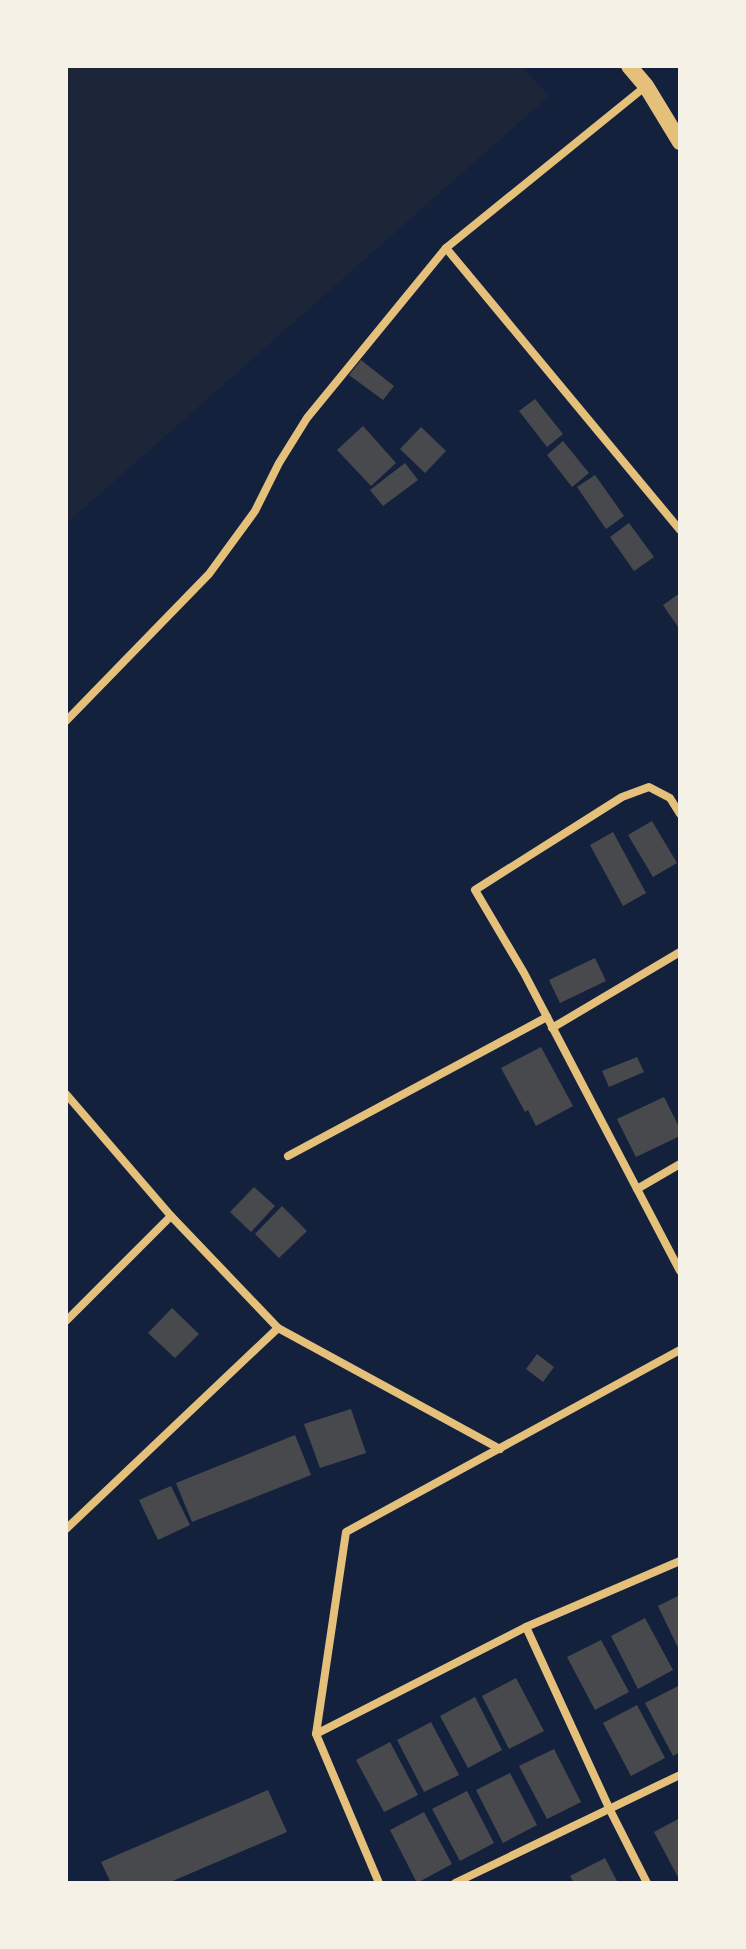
<svg xmlns="http://www.w3.org/2000/svg" width="746" height="1949" viewBox="0 0 746 1949" font-family="Roboto,sans-serif">
<style>
.green{fill:#1d2539}
.building{fill:#48494c}
.lines{fill:none;stroke-linecap:round;stroke-linejoin:round}
.minor{stroke:#e5c07b;stroke-width:8}
.secondary{stroke:#e5c07b;stroke-width:16}
</style>
<rect width="100%" height="100%" fill="#14213d"/>
<!-- green -->
<polygon class="green" points="66,66 522,66 549,96 66,524"/>
<!-- building -->
<g class="building">
<polygon points="361,360 394,386 383,400 349,375"/>
<polygon points="535,399 563,434 547,447 519,411"/>
<polygon points="363,426 396,463 371,486 337,450"/>
<polygon points="421,427 446,451 425,473 400,449"/>
<polygon points="563,441 589,473 572,487 547,455"/>
<polygon points="405,463 418,480 383,506 370,490"/>
<polygon points="595,475 624,516 606,529 577,487"/>
<polygon points="629,523 654,557 634,571 610,537"/>
<polygon points="680,593 680,630 663,605"/>
<polygon points="652,821 677,863 653,877 628,835"/>
<polygon points="613,832 646,893 623,906 590,845"/>
<polygon points="595,958 606,981 560,1003 549,980"/>
<polygon points="541,1047 573,1106 536,1126 528,1110 525,1112 501,1068"/>
<polygon points="637,1057 644,1072 609,1087 602,1071"/>
<polygon points="664,1097 680,1129 680,1136 636,1157 617,1119"/>
<polygon points="254,1187 275,1206 251,1232 230,1212"/>
<polygon points="282,1206 307,1231 279,1258 255,1234"/>
<polygon points="172,1308 199,1334 175,1358 148,1333"/>
<polygon points="537,1354 554,1367 543,1382 526,1369"/>
<polygon points="351,1409 366,1453 320,1468 304,1424"/>
<polygon points="295,1435 311,1475 192,1522 176,1483"/>
<polygon points="171,1486 190,1525 158,1540 139,1500"/>
<polygon points="680,1595 680,1652 658,1606"/>
<polygon points="645,1618 673,1670 638,1689 611,1636"/>
<polygon points="601,1640 629,1692 595,1710 567,1657"/>
<polygon points="516,1678 544,1731 509,1749 482,1696"/>
<polygon points="680,1685 680,1752 673,1756 645,1703"/>
<polygon points="475,1697 502,1750 468,1768 440,1716"/>
<polygon points="637,1705 665,1758 631,1776 603,1723"/>
<polygon points="431,1722 459,1775 424,1792 397,1740"/>
<polygon points="390,1742 418,1795 384,1812 356,1760"/>
<polygon points="554,1749 581,1802 547,1819 519,1766"/>
<polygon points="510,1773 537,1825 503,1843 476,1790"/>
<polygon points="268,1790 287,1832 168,1883 111,1883 101,1862"/>
<polygon points="467,1791 494,1843 460,1861 432,1809"/>
<polygon points="424,1812 452,1864 417,1883 390,1830"/>
<polygon points="680,1818 680,1881 654,1832"/>
<polygon points="605,1858 618,1883 574,1883 570,1876"/>
</g>
<g class="lines">
<!-- minor -->
<g class="minor">
<polyline points="446,248 680,530"/>
<polyline points="66,721 209,574 255,511 279,463 307,418 446,248 646,86"/>
<polyline points="680,814 670,798 649,787 622,797 475,890 524,973 680,1271"/>
<polyline points="552,1028 680,952"/>
<polyline points="66,1094 171,1216 278,1328 500,1449"/>
<polyline points="288,1156 547,1017"/>
<polyline points="637,1189 680,1164"/>
<polyline points="66,1321 171,1216"/>
<polyline points="66,1529 278,1328"/>
<polyline points="526,1627 610,1810 647,1883"/>
<polyline points="316,1734 526,1627 680,1561"/>
<polyline points="379,1883 316,1734 346,1532 680,1350"/>
<polyline points="455,1883 680,1775"/>
</g>
<!-- secondary -->
<polyline class="secondary" points="629,66 646,86 680,142"/>
</g>
<!-- border -->
<rect width="746" height="1949" fill="none" stroke="#f6f1e7" stroke-width="136"/>
</svg>
